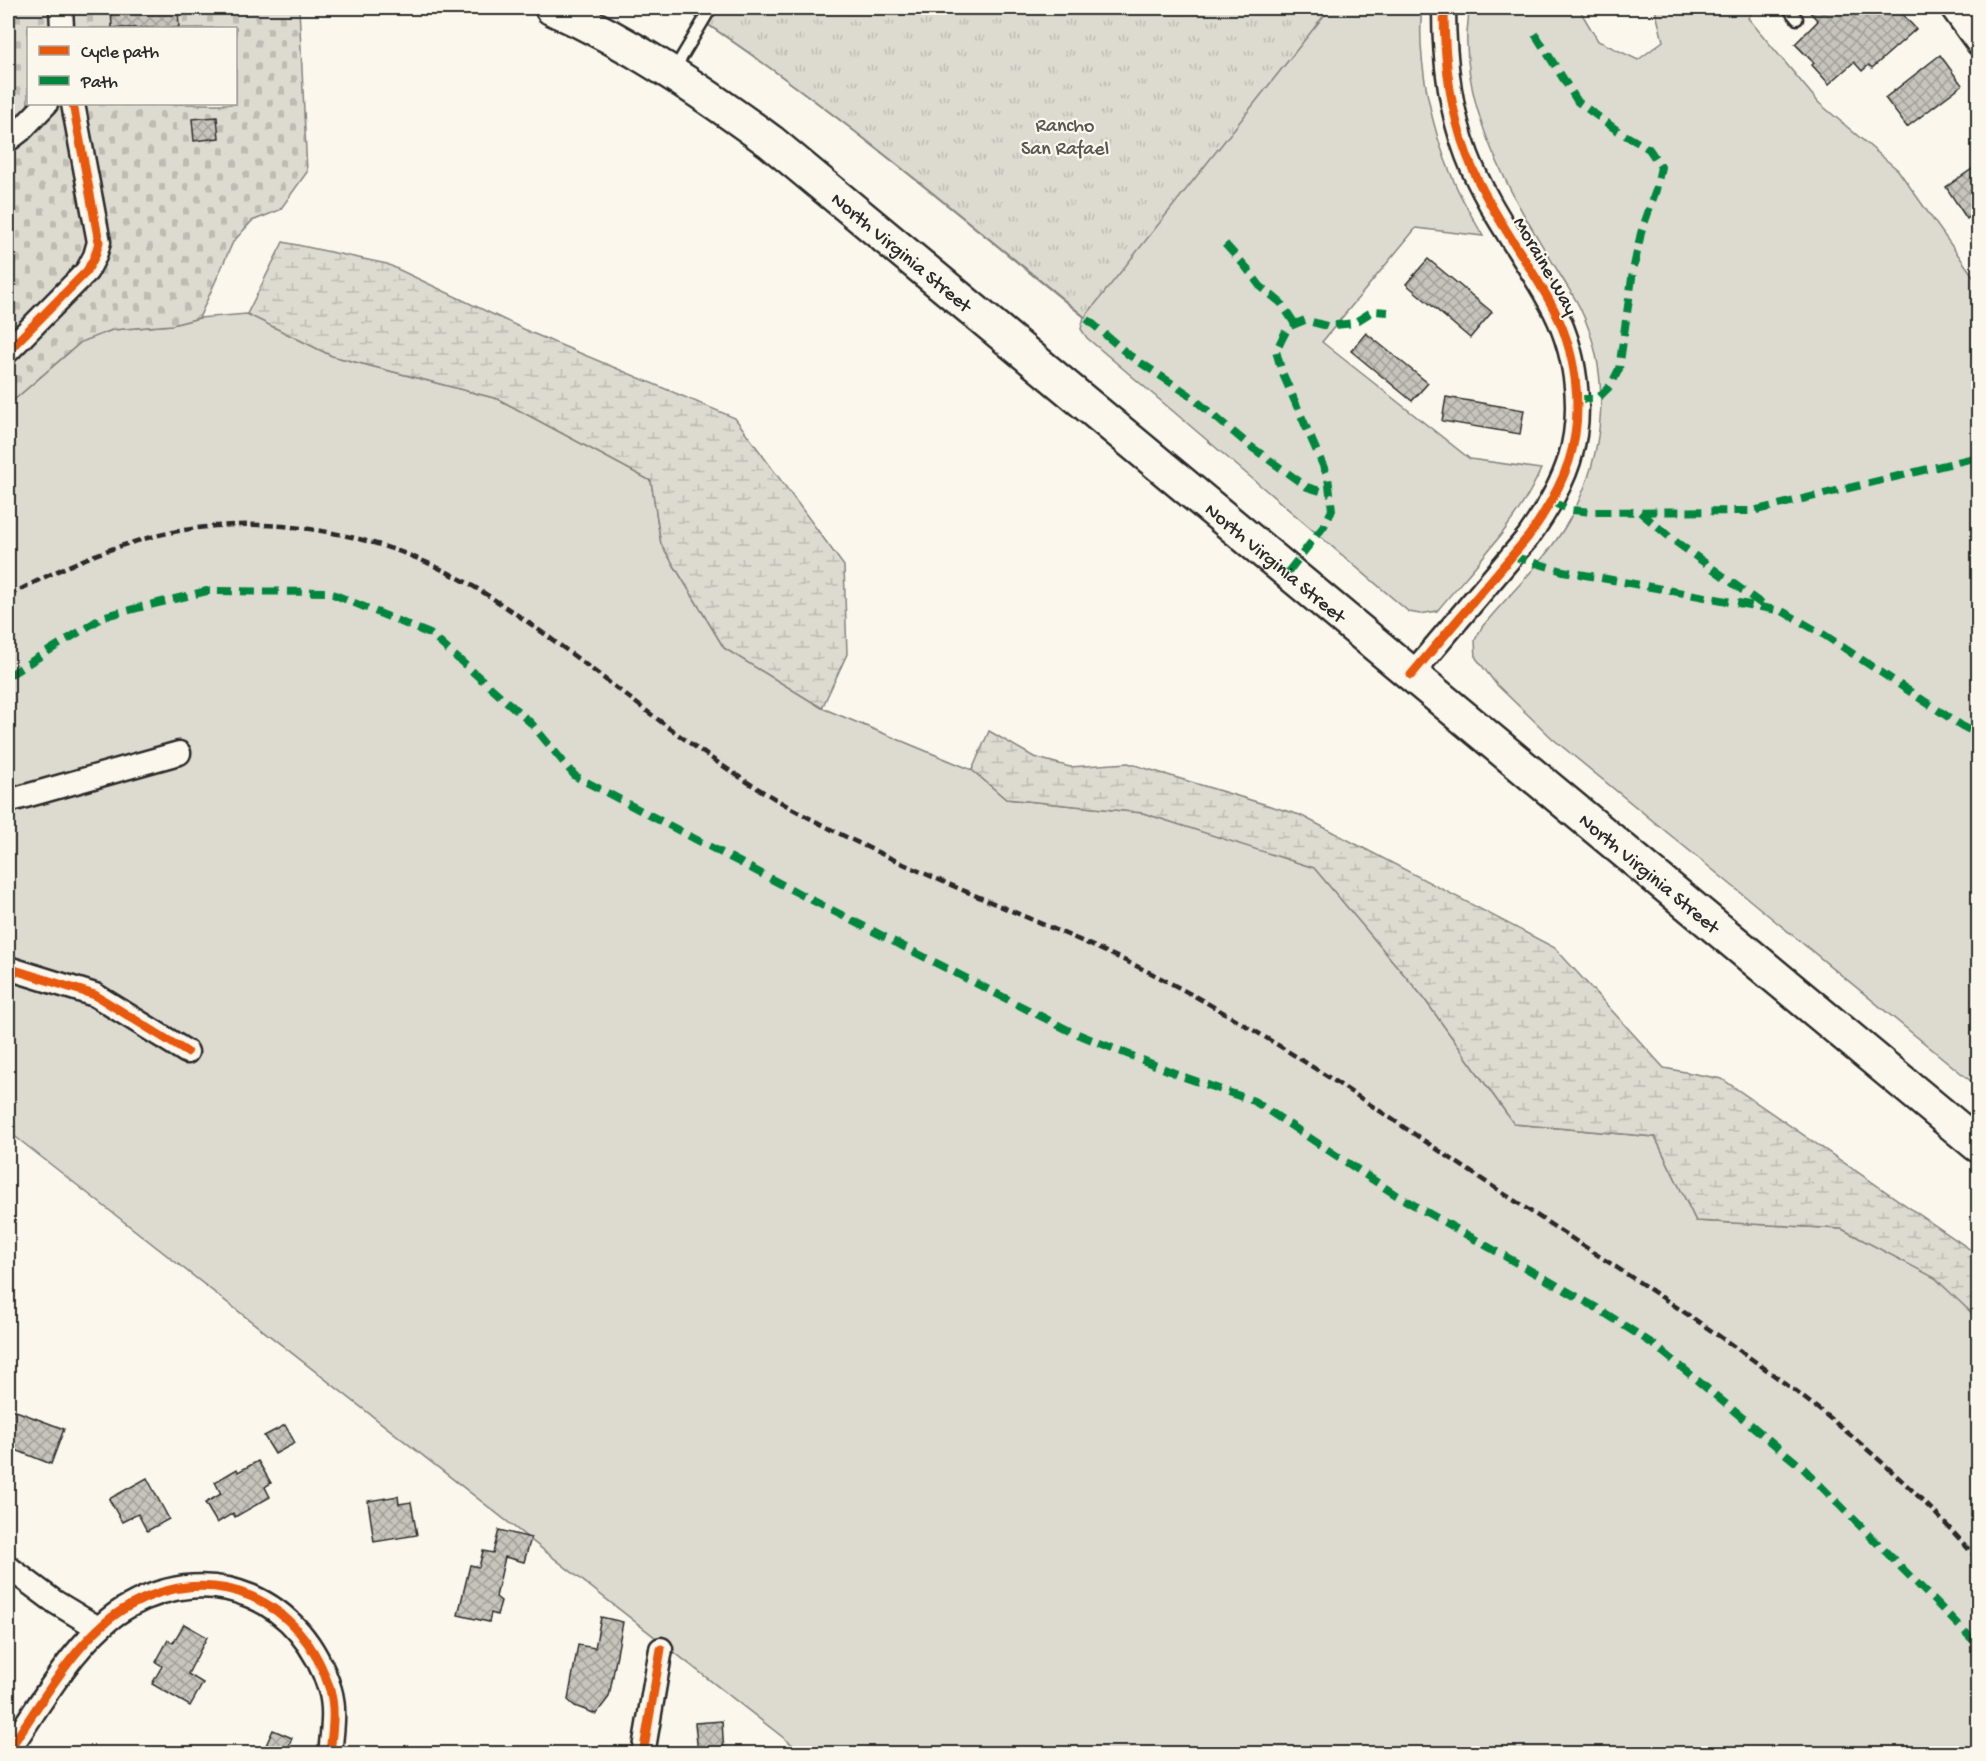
<svg xmlns="http://www.w3.org/2000/svg" width="1986" height="1761" viewBox="0 0 1986 1761" font-family="'Gochi Hand',sans-serif">
<style>
.grass{fill:#dddad0;stroke:#84827e;stroke-width:1.5}
.wetland{fill:url(#wetland-marsh);stroke:#84827e;stroke-width:1.5}
.cemetery{fill:url(#cemetery-stones);stroke:#84827e;stroke-width:1.5;fill-rule:evenodd}
.park{fill:url(#park-tufts);stroke:#84827e;stroke-width:1.5}
.building{fill:url(#building-cross-hatch);stroke:#2b2b2b;stroke-width:1.5}
.lines{fill:none;stroke-linecap:round;stroke-linejoin:round}
.service-casing{stroke:#2b2b2b;stroke-width:15}
.minor-casing{stroke:#2b2b2b;stroke-width:27}
.primary-casing{stroke:#2b2b2b;stroke-width:38}
.service{stroke:#fbf7ec;stroke-width:10}
.minor{stroke:#fbf7ec;stroke-width:22}
.primary{stroke:#fbf7ec;stroke-width:33}
.rail{stroke:#2b2b2b;stroke-width:4.5;stroke-dasharray:9 4.5;stroke-linecap:butt}
.quiet{stroke:#00873e;stroke-width:8;stroke-dasharray:15 8;stroke-linecap:butt}
.cycleway-casing{stroke:#fbf7ec;stroke-width:13}
.cycleway{stroke:#e8590c;stroke-width:9}
.labels{text-anchor:middle;stroke-width:4.5;stroke-linejoin:round;paint-order:stroke}
.park-label{font-size:20px;fill:#585754;stroke:#fbf7ec}
.street-label{font-size:20px;fill:#2b2b2b;stroke:#fbf7ec}
</style>
<defs>
<pattern id="wetland-marsh" width="20" height="14" patternUnits="userSpaceOnUse" patternTransform="scale(1.5)"><rect width="20" height="14" fill="#dddad0"/><path d="M1 5h8M5 5V1M11 12h8M15 12V8" fill="none" stroke="#bebbb3"/></pattern>
<pattern id="cemetery-stones" width="16" height="16" patternUnits="userSpaceOnUse" patternTransform="scale(1.5)"><rect width="16" height="16" fill="#dddad0"/><path d="M2 7V4a2 2 0 0 1 4 0v3zM10 15v-3a2 2 0 0 1 4 0v3z" fill="#bebbb3"/></pattern>
<pattern id="park-tufts" width="24" height="20" patternUnits="userSpaceOnUse" patternTransform="scale(1.5)"><rect width="24" height="20" fill="#dddad0"/><path d="M3 7l-1-3M5 7V3M7 7l1-3M15 17l-1-3M17 17v-4M19 17l1-3" fill="none" stroke="#bebbb3"/></pattern>
<pattern id="building-cross-hatch" width="8" height="8" patternUnits="userSpaceOnUse" patternTransform="scale(1.5)"><rect width="8" height="8" fill="#c7c4bc"/><path d="M0 0l8 8M0 8l8-8" fill="none" stroke="#a29f99"/></pattern>
</defs>
<rect width="100%" height="100%" fill="#fbf7ec"/>
<filter id="ink" filterUnits="userSpaceOnUse"><feTurbulence type="fractalNoise" baseFrequency=".0167" numOctaves="2"/><feDisplacementMap in="SourceGraphic" scale="12" xChannelSelector="R" yChannelSelector="G"/><feConvolveMatrix kernelMatrix="1 2 1 2 8 2 1 2 1" color-interpolation-filters="sRGB"/></filter>
<g filter="url(#ink)">
<!-- grass -->
<g class="grass">
<path d="M683,8H1422C1416,58 1432,132 1453,179C1461,199 1473,218 1483,236L1416,228L1322,342L1470,459L1541,469C1518,523 1474,566 1437,611L1420,614L1409,612L1087,338L1081,329L1084,317C953,211 824,100 683,8Z"/>
<path d="M1469,8H1582V14L1598,41L1638,60L1663,41L1655,9L1651,8H1756L1748,18L1819,103L1898,170L1978,283V1087L1553,739L1496,684L1476,658L1475,640L1482,627C1510,593 1546,560 1568,522C1605,457 1613,377 1580,308C1574,296 1566,285 1559,273C1539,240 1517,206 1501,170C1482,131 1468,87 1467,44C1466,32 1469,19 1469,8Z"/>
<polygon points="247,314 332,356 498,399 651,481 661,544 724,648 822,708 972,770 1006,799 1143,813 1314,867 1423,997 1514,1124 1655,1137 1696,1221 1842,1229 1936,1278 1978,1319 1978,1753 803,1753 8,1131 8,405 81,342 112,330 172,325 199,318"/>
</g>
<!-- wetland -->
<g class="wetland">
<polygon points="283,242 387,264 532,333 735,418 844,566 847,654 822,708 724,648 661,544 651,481 498,399 332,356 247,314"/>
<polygon points="989,731 1034,757 1070,767 1128,763 1300,815 1555,948 1664,1068 1722,1079 1978,1255 1978,1319 1935,1278 1842,1229 1696,1221 1655,1137 1514,1124 1423,997 1314,868 1143,813 1006,799 972,770"/>
</g>
<!-- cemetery -->
<path class="cemetery" d="M8,8H299L307,172L280,210L252,221L233,242L199,318L172,325L112,330L81,342L8,405ZM28,28H236V104H28Z"/>
<!-- park -->
<path class="park" d="M683,8H1330L1085,317C954,210 824,100 683,8Z"/>
<!-- building -->
<g class="building">
<polygon points="111,8 178,8 179,28 112,28"/>
<polygon points="1806,8 1897,8 1916,29 1872,68 1869,65 1862,71 1854,62 1829,84 1812,65 1814,63 1795,44 1818,21"/>
<polygon points="1940,55 1962,85 1907,127 1885,98"/>
<polygon points="217,117 219,138 194,141 192,119"/>
<polygon points="1978,165 1978,211 1967,219 1946,187"/>
<polygon points="1428,259 1492,312 1470,338 1406,284"/>
<polygon points="1366,333 1428,383 1412,401 1351,351"/>
<polygon points="1446,397 1524,410 1520,434 1442,421"/>
<polygon points="8,1408 64,1429 51,1464 8,1447"/>
<polygon points="285,1425 295,1443 275,1454 264,1436"/>
<polygon points="258,1461 271,1483 265,1487 270,1497 235,1517 233,1513 217,1523 205,1503 221,1494 215,1482 237,1469 238,1472"/>
<polygon points="147,1478 169,1519 147,1531 138,1514 122,1522 109,1499"/>
<polygon points="398,1496 399,1504 411,1502 417,1535 374,1542 368,1501"/>
<polygon points="499,1530 531,1538 524,1562 505,1557 496,1597 501,1601 497,1615 491,1613 489,1622 458,1615 470,1565 479,1567 483,1551 493,1553"/>
<polygon points="601,1617 623,1622 609,1697 596,1714 575,1706 568,1700 578,1645 595,1648"/>
<polygon points="184,1624 207,1637 188,1674 203,1683 190,1706 152,1684 162,1666 156,1662 168,1640 173,1643"/>
<polygon points="722,1721 724,1754 698,1754 695,1723"/>
<polygon points="273,1730 292,1738 286,1754 262,1754"/>
</g>
<g class="lines">
<defs>
<g id="service">
<polyline points="1788,8 1797,19"/>
<polyline points="674,70 711,8"/>
</g>
<g id="minor">
<polyline points="61,8 62,28"/>
<polyline points="1952,8 1978,44"/>
<polyline points="8,140 21,130 46,104"/>
<polyline points="8,351 87,271 95,256 99,242 73,104"/>
<path d="M1411,675L1528,537C1545,513 1560,489 1569,461C1585,410 1576,348 1550,302C1523,253 1487,208 1467,155C1449,108 1444,58 1444,8"/>
<polyline points="8,801 179,753"/>
<polyline points="8,968 95,995 187,1052"/>
<polyline points="8,1567 55,1602 98,1628"/>
<path d="M8,1751C40,1705 80,1632 129,1606C213,1559 303,1599 330,1690C336,1710 332,1733 330,1754"/>
<polyline points="643,1754 661,1649"/>
</g>
<g id="primary">
<path id="s1" d="M552,8C631,43 701,91 771,142L1978,1145"/>
</g>
</defs>
<!-- service casing -->
<use href="#service" class="service-casing"/>
<!-- minor casing -->
<use href="#minor" class="minor-casing"/>
<!-- primary casing -->
<use href="#primary" class="primary-casing"/>
<!-- service -->
<use href="#service" class="service"/>
<!-- minor -->
<use href="#minor" class="minor"/>
<!-- primary -->
<use href="#primary" class="primary"/>
<!-- rail -->
<path class="rail" d="M8,596C49,574 91,554 137,541C249,507 376,528 476,588C574,648 659,728 757,788C881,864 1021,910 1151,973C1279,1038 1395,1123 1515,1201C1678,1309 1850,1410 1978,1560"/>
<!-- quiet -->
<g class="quiet">
<polyline points="1535,34 1578,102 1618,131 1649,149 1661,167 1656,190 1641,233 1633,271 1619,369 1611,385 1597,399 1577,399"/>
<polyline points="1225,244 1245,266 1260,286 1281,303 1295,324"/>
<polyline points="1087,319 1129,355 1188,394 1250,446 1307,487 1330,494"/>
<polyline points="1551,502 1571,510 1593,512 1753,511 1978,457"/>
<polyline points="1640,512 1672,539 1767,608"/>
<polyline points="1512,556 1563,571 1782,611 1826,636 1962,726 1978,734"/>
<polyline points="1288,572 1324,526 1332,510 1328,477 1282,372 1276,351 1288,327 1305,320 1327,326 1354,323 1373,311 1388,312"/>
<polyline points="8,676 105,616 207,591 328,592 430,634 531,723 575,776 800,894 1070,1031 1187,1078 1254,1101 1396,1195 1597,1308 1656,1346 1804,1469 1978,1645"/>
</g>
<defs>
<g id="cycleway">
<polyline points="8,351 87,271 95,256 99,242 73,104"/>
<path d="M1411,675L1528,537C1545,513 1560,489 1569,461C1585,410 1576,348 1550,302C1523,253 1487,208 1467,155C1449,108 1444,58 1444,8"/>
<polyline points="8,968 95,995 187,1052"/>
<path d="M8,1751C40,1705 80,1632 129,1606C213,1559 303,1599 330,1690C336,1710 332,1733 330,1754"/>
<polyline points="643,1754 661,1649"/>
</g>
</defs>
<!-- cycleway casing -->
<use href="#cycleway" class="cycleway-casing"/>
<!-- cycleway -->
<use href="#cycleway" class="cycleway"/>
</g>
</g>
<g class="labels">
<!-- park labels -->
<g class="park-label">
<text x="1065" y="131">Rancho<tspan x="1065" dy="23">San Rafael</tspan></text>
</g>
<!-- street labels -->
<g class="street-label">
<text dy="7" stroke="none"><textPath href="#s1" startOffset="428">North Virginia Street</textPath></text>
<text transform="translate(1547 265) rotate(60)" y="7">Moraine Way</text>
<text dy="7" stroke="none"><textPath href="#s1" startOffset="914">North Virginia Street</textPath></text>
<text dy="7" stroke="none"><textPath href="#s1" startOffset="1400">North Virginia Street</textPath></text>
</g>
</g>
<!-- margin -->
<rect width="1986" height="1761" fill="none" stroke="#fbf7ec" stroke-width="30"/>
<rect x="15" y="15" width="1956" height="1731" fill="none" stroke="#2b2b2b" stroke-width="2" filter="url(#ink)"/>
<!-- legend -->
<rect x="27" y="27" width="210" height="78" fill="#fbf7ec" stroke="#a8a59f" stroke-width="1.5"/>
<rect x="39" y="46" width="30" height="9" fill="#e8590c" stroke="#a8a59f" stroke-width="1.5"/>
<text x="81" y="57" font-size="18" fill="#2b2b2b">Cycle path</text>
<rect x="39" y="76" width="30" height="9" fill="#00873e" stroke="#a8a59f" stroke-width="1.5"/>
<text x="81" y="87" font-size="18" fill="#2b2b2b">Path</text>
</svg>
